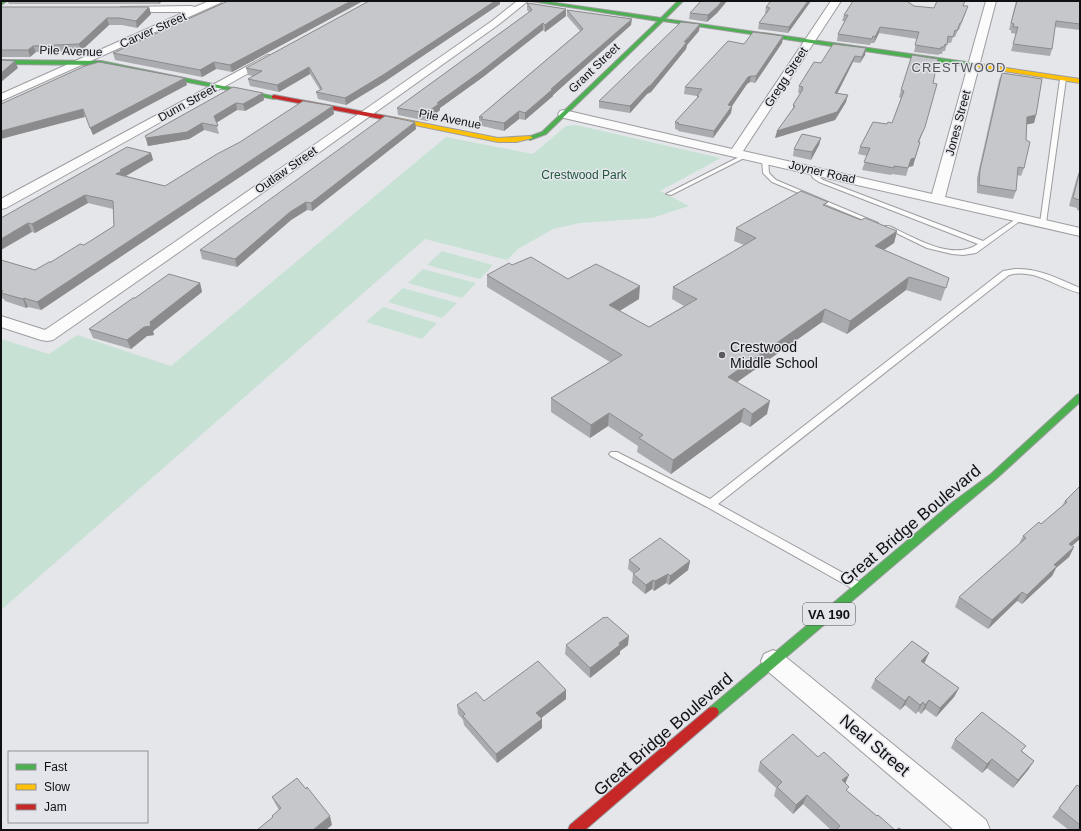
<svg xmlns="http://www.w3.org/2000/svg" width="1081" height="831" viewBox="0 0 1081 831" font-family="Arial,sans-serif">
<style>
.green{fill:#c7e2d5}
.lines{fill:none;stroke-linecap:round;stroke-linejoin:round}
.lane-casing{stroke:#9d9da0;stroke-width:2}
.street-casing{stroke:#9d9da0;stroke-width:2}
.fast-casing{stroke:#9d9da0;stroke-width:2}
.slow-casing{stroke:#9d9da0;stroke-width:2}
.jam-casing{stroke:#9d9da0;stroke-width:2}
.lane{fill:#fbfbfc;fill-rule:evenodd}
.street{fill:#fbfbfc;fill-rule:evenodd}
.fast{fill:#4caf50;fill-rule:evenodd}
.slow{fill:#ffc107;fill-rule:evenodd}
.jam{fill:#c62828;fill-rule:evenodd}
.wall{fill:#aaabae}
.shaded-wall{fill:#8b8b8d}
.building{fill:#c6c7ca;stroke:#8b8b8d}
.poi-dot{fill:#5b5b5e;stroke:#e4e5eb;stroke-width:1.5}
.labels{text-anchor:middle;stroke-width:3;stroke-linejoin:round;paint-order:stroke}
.far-street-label{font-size:12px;fill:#101012;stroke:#e4e5eb}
.far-park-label{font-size:12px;fill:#1f563c;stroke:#e4e5eb}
.far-neighbourhood-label{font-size:13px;letter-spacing:1px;fill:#55565a;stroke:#e4e5eb}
.shield{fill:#e4e5eb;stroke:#505053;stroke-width:1}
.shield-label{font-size:13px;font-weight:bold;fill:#101012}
.poi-label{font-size:14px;fill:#101012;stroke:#e4e5eb;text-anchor:start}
.near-street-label{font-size:17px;fill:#101012;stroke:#e4e5eb}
</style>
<rect width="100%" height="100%" fill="#e5e6ea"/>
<!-- green -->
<g class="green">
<polygon points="576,125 721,158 660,191 689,206 652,218 580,223 553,229 518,249 507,260 425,239 1,610 1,339 49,354 77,335 171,366 446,137 533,154 566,126"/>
<polygon points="442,251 493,265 480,279 427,265"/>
<polygon points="423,269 476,283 462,298 408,283"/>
<polygon points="403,288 457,303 442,318 388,302"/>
<polygon points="383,307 437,323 422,339 366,322"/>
</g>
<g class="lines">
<defs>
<g id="lane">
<polygon points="1063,77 1066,79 1046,223 1043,225 1040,223 1060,79"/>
<polygon points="745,154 750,155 671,195 666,194"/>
<polygon points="765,157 768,159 769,173 776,180 878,223 875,225 873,224 772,182 763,173 762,159"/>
<path d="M810,169H814L818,176L823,180L983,241L1019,217L1021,216L1024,218L976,253L963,255L952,254L927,248L884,227L885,226H889C914,237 952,262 978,244L819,182L813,178L809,170Z"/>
<path d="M1015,269C1039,268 1059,279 1080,288V293C1055,287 1035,268 1009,275L718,504L863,584L864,587L863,590L859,591L855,590L707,507L611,456L609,454L611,452H617L710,499L1003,271Z"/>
</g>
<g id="street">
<polygon points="209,1 222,1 220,3 1,101 1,94 185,12 124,12 119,9 121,7 191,6 195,7"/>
<polygon points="517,1 528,1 498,25 182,250 53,340 47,341 41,340 1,327 1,316 45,330 172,244 492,21"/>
<polygon points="831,1 841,1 743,151 932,194 986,1 996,1 945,197 1080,228 1080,236 564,118 560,117 558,114 560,111 564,110 732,149"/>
<polygon points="268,55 272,56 273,58 272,60 6,208 1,209 1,199"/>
<polygon points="773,650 782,654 986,820 990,830 954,830 764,668 761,661 764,654"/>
</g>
<g id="fast">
<polygon points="2,1 7,1 1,5"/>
<polygon points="531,1 542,1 661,18 678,1 683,1 665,19 973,63 976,65 973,67 663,21 546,134 530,140 527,138 528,137 542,132 658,21"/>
<polygon points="1,60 101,61 277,97 274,99 101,65 1,64"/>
<polygon points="1080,394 1080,402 997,478 961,508 717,716 713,717 709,716 707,712 709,708 953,502 991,474 1077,395"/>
</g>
<g id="slow">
<polygon points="973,63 1080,79 1080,83 971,66 970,65"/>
<polygon points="397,118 498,138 530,136 533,138 516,142 498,142 395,121 395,119"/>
</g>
<g id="jam">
<polygon points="274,95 397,118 400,120 397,122 272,98 272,96"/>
<polygon points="713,707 717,708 719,712 717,716 585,830 568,830 570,825 709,708"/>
</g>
</defs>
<!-- lane casing -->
<use href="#lane" class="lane-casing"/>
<!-- street casing -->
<use href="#street" class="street-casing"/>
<!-- fast casing -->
<use href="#fast" class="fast-casing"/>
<!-- slow casing -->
<use href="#slow" class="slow-casing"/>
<!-- jam casing -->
<use href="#jam" class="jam-casing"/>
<!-- lane -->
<use href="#lane" class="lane"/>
<!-- street -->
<use href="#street" class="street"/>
<!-- fast -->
<use href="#fast" class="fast"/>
<!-- slow -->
<use href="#slow" class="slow"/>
<!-- jam -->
<use href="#jam" class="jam"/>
</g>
<!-- wall -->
<g class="wall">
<polygon points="7,1 185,1 162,1 159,4 9,4"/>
<polygon points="228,1 363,1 232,72 216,69 202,77 115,60 113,53"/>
<polygon points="369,1 500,1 500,4 384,82 346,105 318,99 316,92 320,90 310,74 279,92 250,86 248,79 253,76 248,75 246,68"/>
<polygon points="701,1 727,1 717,13 707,22 689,19 690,13"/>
<polygon points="771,1 811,1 788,33 758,29 759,23 766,13 765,13 766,7"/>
<polygon points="1016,1 1080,1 1080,30 1055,27 1052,49 1050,56 1011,51 1016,34 1011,33 1011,30 1009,30"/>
<polygon points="527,3 566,9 566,16 545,32 543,30 483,77 440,108 440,110 427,121 398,115 397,108 529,12 527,10"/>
<polygon points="914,6 934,8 964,6 966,12 959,30 958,30 955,37 953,37 951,43 947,43 945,51 943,51 942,54 939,54 939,55 914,52 917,39 879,33 874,43 871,43 870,45 837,41 838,34 845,21 842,21 844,15"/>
<polygon points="1,7 149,7 151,14 137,28 122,25 109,25 81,51 36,52 30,57 1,57"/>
<polygon points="567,10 631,25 553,95 553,96 525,120 519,119 504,131 482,126 482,124 479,124 479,117 580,31 567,16"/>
<polygon points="699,31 687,45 686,49 651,92 647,94 630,113 599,108 599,101"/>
<polygon points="783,36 782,43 755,83 750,82 747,84 732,106 731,113 713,138 678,131 678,130 675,129 675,122 697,98 697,96 684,94 685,87 744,44"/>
<polygon points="866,48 865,55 860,63 853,62 837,93 846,102 835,120 775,138 793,108 793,105 800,93 798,93 799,86 821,63"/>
<polygon points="1002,73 1036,115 1034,123 1027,124 1024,168 1021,176 1017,175 1016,191 1013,199 977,193 977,178 999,80"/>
<polygon points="933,83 922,134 919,142 913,166 908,167 906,176 892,174 891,175 862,170 867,156 858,154 860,147 887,124 892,123 901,98 899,97 901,90"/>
<polygon points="233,87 264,100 245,111 237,110 216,123 219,134 204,130 189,139 148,146 145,136"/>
<polygon points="334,114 41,310 28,307 26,308 5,301 4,299 1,298 1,260 35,270 51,262 84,245 114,226 113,209 88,203 35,233 32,232 1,218 151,153 153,160 126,176 165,186"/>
<polygon points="415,122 416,129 312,211 307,210 291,220 237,267 202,259 200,250"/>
<polygon points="821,138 819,145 811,160 793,156 794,149"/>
<polygon points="1080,165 1080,211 1077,210 1077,208 1069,206 1077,177 1080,170"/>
<polygon points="827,206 861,220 897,231 894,243 884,250 949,278 941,301 906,290 847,334 822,322 737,382 767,414 750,427 741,422 671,474 637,452 638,446 608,426 590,438 551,412 551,398 610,362 487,287 487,275 512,265 568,279 639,299 619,311 649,327 684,306 672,299 673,287 744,245 734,241 736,228"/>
<polygon points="200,283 202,292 153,331 154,335 147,336 131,349 93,338 89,329 135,298"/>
<polygon points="1080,486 1072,546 1074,547 1069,557 1056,568 1052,576 1022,604 1017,601 988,629 955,607 959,597 1019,544 1023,536 1041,524 1062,506 1065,501"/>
<polygon points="629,560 690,561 688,570 669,585 666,583 654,591 652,589 645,594 632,583 633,574 634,574 628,569"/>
<polygon points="566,645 628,645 620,651 620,654 590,678 565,654"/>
<polygon points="925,662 924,663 959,688 954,697 936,717 925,709 921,714 918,711 916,714 905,705 900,710 871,688 875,679"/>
<polygon points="566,699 541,718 542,728 497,763 464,725 463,720 458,714 457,705 484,701"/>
<polygon points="955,739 1022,751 1034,761 1028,770 1013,788 987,768 982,773 951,748"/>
<polygon points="760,762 845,783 847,791 877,816 895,830 831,830 803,804 793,814 774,796 776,788 758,771"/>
<polygon points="1077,785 1080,787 1080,830 1069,830 1052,817"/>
<polygon points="272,797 332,825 273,818 272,816 279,810 276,805"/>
</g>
<!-- shaded-wall -->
<g class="shaded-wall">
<polygon points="159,1 162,1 159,4"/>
<polygon points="351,1 363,1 232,72 230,65"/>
<polygon points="495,1 500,1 500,4 384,82 346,105 345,98"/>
<polygon points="722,1 727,1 717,13 707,22 708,15"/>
<polygon points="808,1 811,1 788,33 789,27"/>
<polygon points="149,7 151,14 137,28 136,21"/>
<polygon points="566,9 566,16 545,32 545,25"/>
<polygon points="107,18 109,25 81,51 79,44"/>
<polygon points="632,19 631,25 553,95 553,96 525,120 525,113 551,89"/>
<polygon points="543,23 543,30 483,77 440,108 440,110 427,121 426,113 437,103"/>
<polygon points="700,24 699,31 687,45 686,49 651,92 647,94 630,113 630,106"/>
<polygon points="880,27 879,33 874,43 875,37"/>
<polygon points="783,36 782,43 755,83 756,76"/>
<polygon points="33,46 36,52 30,57 28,50"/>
<polygon points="866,48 865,55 860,63 862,57"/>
<polygon points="855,56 853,62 834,100 835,93"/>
<polygon points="15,61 18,68 1,82 1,73"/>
<polygon points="214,62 216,69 202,77 200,70"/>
<polygon points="309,67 310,74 279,92 277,85"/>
<polygon points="751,76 750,82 747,84 732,106 731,113 713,138 714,131 728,105 748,77"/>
<polygon points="185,78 187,85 93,135 90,128"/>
<polygon points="935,91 922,134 915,150 918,142"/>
<polygon points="263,93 264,100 245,111 243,104"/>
<polygon points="848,95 846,102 835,120 775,138 777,131"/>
<polygon points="236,103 237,110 216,123 214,116"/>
<polygon points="333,106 334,114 41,310 37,302"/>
<polygon points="83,109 85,117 1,139 1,131"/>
<polygon points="519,111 519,119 504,131 504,123"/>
<polygon points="1036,115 1034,123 1024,125 1027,117"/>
<polygon points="415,122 416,129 312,211 311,203"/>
<polygon points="202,123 204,130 189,139 148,146 146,138"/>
<polygon points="821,138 819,145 811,160 812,152"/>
<polygon points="920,142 913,166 908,167 906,176 911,159"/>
<polygon points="151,153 153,160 124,177 116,174 120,170"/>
<polygon points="85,195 88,203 35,233 32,224"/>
<polygon points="306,202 307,210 291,220 237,267 235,259 290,212"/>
<polygon points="28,223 32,232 1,250 1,239"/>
<polygon points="897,231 894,243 871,258 875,246"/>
<polygon points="909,277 906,290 847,334 850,321"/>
<polygon points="200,283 202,292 153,331 154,335 147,336 131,349 127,340"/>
<polygon points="640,286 639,299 608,318 609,305"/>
<polygon points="24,298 28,307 26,308 23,299"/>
<polygon points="825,309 822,322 726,390 728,377"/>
<polygon points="770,401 767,414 750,427 752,414"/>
<polygon points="744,408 741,422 671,474 673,460"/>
<polygon points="609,413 608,426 590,438 591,425"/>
<polygon points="1080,535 1080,539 1064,553 1069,544"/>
<polygon points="1074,547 1069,557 1056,568 1052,576 1022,604 1027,595 1054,565"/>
<polygon points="690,561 688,570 669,585 670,576"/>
<polygon points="668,574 666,583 654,591 655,581"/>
<polygon points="653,580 652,589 645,594 646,585"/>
<polygon points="1022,592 1017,601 988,629 992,620"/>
<polygon points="629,636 628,645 620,651 620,654 590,678 590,668 619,643"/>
<polygon points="929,653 925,662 917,670 921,661"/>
<polygon points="959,688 954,697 936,717 940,708"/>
<polygon points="566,690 566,699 536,722 536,713"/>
<polygon points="909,696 905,705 900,710 905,701"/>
<polygon points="929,700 925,709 921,714 925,705"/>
<polygon points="923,702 918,711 916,714 920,705"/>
<polygon points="542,719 542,728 497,763 496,754"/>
<polygon points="992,759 987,768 982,773 987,764"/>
<polygon points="1034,761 1028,770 1013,788 1018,780"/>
<polygon points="849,775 845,784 842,780"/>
<polygon points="807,795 803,804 793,814 796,805"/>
<polygon points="330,816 332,825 326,830 313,830"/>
</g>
<!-- building -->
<g class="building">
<polygon points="228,1 351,1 230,65 214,62 200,70 113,53"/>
<polygon points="369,1 495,1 383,75 345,98 316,92 322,89 309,67 277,85 248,79 262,71 246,68"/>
<polygon points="701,1 722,1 718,6 708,15 690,13"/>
<polygon points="771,1 808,1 789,27 759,23 770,8 766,7"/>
<polygon points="853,1 907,1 914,6 934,8 937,1 965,1 963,6 968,6 961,23 960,23 957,31 955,30 953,37 948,36 947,45 945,44 944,47 941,47 941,49 915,45 919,32 880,27 875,37 873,36 872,39 838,34 848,15 844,15"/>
<polygon points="1017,1 1080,1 1080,24 1056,21 1052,49 1013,44 1018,27 1013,27 1014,24 1011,23"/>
<polygon points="527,3 566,9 545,25 543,23 483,70 437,103 440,103 426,113 397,108 532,10"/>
<polygon points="1,7 149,7 136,21 120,18 107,18 79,44 33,46 28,50 1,50"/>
<polygon points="567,10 632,19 551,89 553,89 525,113 519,111 504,123 481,119 483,117 479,117 583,29"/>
<polygon points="681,22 700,24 684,42 687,42 651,85 648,87 630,106 599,101"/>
<polygon points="753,32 783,36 756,76 751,76 748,77 728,105 732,106 714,131 678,124 679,123 675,122 699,96 697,96 702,89 685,87 728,41 744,44"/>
<polygon points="833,44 866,48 862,57 855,56 835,93 848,95 837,112 777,131 795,106 793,105 803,89 802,89 803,87 799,86 814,62 821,63"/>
<polygon points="912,55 938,59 933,83 937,84 925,127 918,142 920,142 915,158 911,159 908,168 894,166 894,168 864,162 870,148 860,147 873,122 887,124 888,122 892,123 904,91 901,90"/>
<polygon points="1,60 15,61 1,73"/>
<polygon points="99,62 185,78 90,128 83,109 1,131 1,104 85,66"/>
<polygon points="1002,73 1042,79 1036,115 1027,117 1026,140 1030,142 1024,168 1018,167 1016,191 979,185 980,170"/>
<polygon points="233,87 263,93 243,104 236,103 214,116 218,126 202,123 187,132 146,138 145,136"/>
<polygon points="303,101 333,106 37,302 24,298 23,299 1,293 3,291 1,290 1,260 35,270 49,262 51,262 80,244 84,245 114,226 113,201 85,195 32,224 28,223 1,239 1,218 127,147 151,153 120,170 122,171 116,174 165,186 217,154 240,142"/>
<polygon points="385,116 415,122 311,203 306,202 290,212 235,259 200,250"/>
<polygon points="802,134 821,138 812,152 794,149"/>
<polygon points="1080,170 1080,200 1073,198"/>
<polygon points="801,191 828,202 823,205 861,220 865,218 897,231 875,246 949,278 946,288 909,277 850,321 825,309 728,377 770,401 752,414 744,408 673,460 639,438 643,435 609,413 591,425 551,398 622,355 487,275 509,263 512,265 531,257 568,279 596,264 640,286 609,305 649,327 697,299 673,287 756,238 736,228"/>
<polygon points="169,274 200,283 150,322 151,326 144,327 127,340 89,329 133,298 135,298"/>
<polygon points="1080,486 1080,535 1069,544 1074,547 1054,565 1057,566 1027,595 1022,592 992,620 959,597 1026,538 1023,536 1039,522 1041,524 1067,502 1065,501"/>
<polygon points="660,538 690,561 670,576 668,574 655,581 653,580 646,585 633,574 640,569 629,560"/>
<polygon points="604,617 605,618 607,617 629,636 619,643 620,645 590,668 566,645"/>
<polygon points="912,641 929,653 921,661 959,688 940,708 929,700 925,705 923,702 920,705 909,696 905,701 875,679"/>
<polygon points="538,661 566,690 536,713 542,719 496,754 463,716 465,714 457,705 476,692 484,701"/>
<polygon points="982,712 1026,746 1021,751 1034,761 1018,780 992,759 987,764 955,739"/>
<polygon points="793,734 818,757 824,752 849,775 842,780 849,787 846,790 877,816 878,815 895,830 836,830 840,826 807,795 796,805 777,787 782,782 760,762"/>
<polygon points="297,778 306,789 307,787 330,816 313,830 257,830 273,817 272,816 281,808 272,797"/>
<polygon points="1077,785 1080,787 1080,825 1059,808"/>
<polygon points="899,828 902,830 896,830"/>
</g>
<!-- markers -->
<circle class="poi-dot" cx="722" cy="355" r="4"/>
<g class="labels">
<!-- far-street labels -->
<g class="far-street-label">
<text transform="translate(153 30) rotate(-24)" y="4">Carver Street</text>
<text transform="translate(71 51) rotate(2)" y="4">Pile Avenue</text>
<text transform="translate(594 68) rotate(-44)" y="4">Grant Street</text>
<text transform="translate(786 77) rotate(-57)" y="4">Gregg Street</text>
<text transform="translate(187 103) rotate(-29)" y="4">Dunn Street</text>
<text transform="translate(450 119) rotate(11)" y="4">Pile Avenue</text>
<text transform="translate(958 123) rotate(-75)" y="4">Jones Street</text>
<text transform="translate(286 170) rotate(-35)" y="4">Outlaw Street</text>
<text transform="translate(822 172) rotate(13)" y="4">Joyner Road</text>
</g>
<!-- far-park labels -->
<g class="far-park-label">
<text x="584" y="179">Crestwood Park</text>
</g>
<!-- far-neighbourhood labels -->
<g class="far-neighbourhood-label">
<text x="959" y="72">CRESTWOOD</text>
</g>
<!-- shield labels -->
<rect class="shield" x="803" y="603" width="52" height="22" rx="3"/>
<g class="shield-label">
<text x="829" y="619">VA 190</text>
</g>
<!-- poi labels -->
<g class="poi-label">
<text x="730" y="352">Crestwood<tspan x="730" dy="16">Middle School</tspan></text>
</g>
<!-- near-street labels -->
<g class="near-street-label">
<text transform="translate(910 525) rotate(-40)" y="6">Great Bridge Boulevard</text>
<text transform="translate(663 734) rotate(-41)" y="6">Great Bridge Boulevard</text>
<text transform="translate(875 745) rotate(40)" y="6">Neal Street</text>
</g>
</g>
<!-- border -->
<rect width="1081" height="831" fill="none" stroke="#101012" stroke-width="4"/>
<!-- legend -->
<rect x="8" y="751" width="140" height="72" fill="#e4e5eb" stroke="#8f9094"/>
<rect x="16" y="764" width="20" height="6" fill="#4caf50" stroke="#8f9094"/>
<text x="44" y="771" font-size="12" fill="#101012">Fast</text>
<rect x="16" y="784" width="20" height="6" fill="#ffc107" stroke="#8f9094"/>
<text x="44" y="791" font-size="12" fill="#101012">Slow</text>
<rect x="16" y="804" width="20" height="6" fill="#c62828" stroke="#8f9094"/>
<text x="44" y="811" font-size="12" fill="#101012">Jam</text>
</svg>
